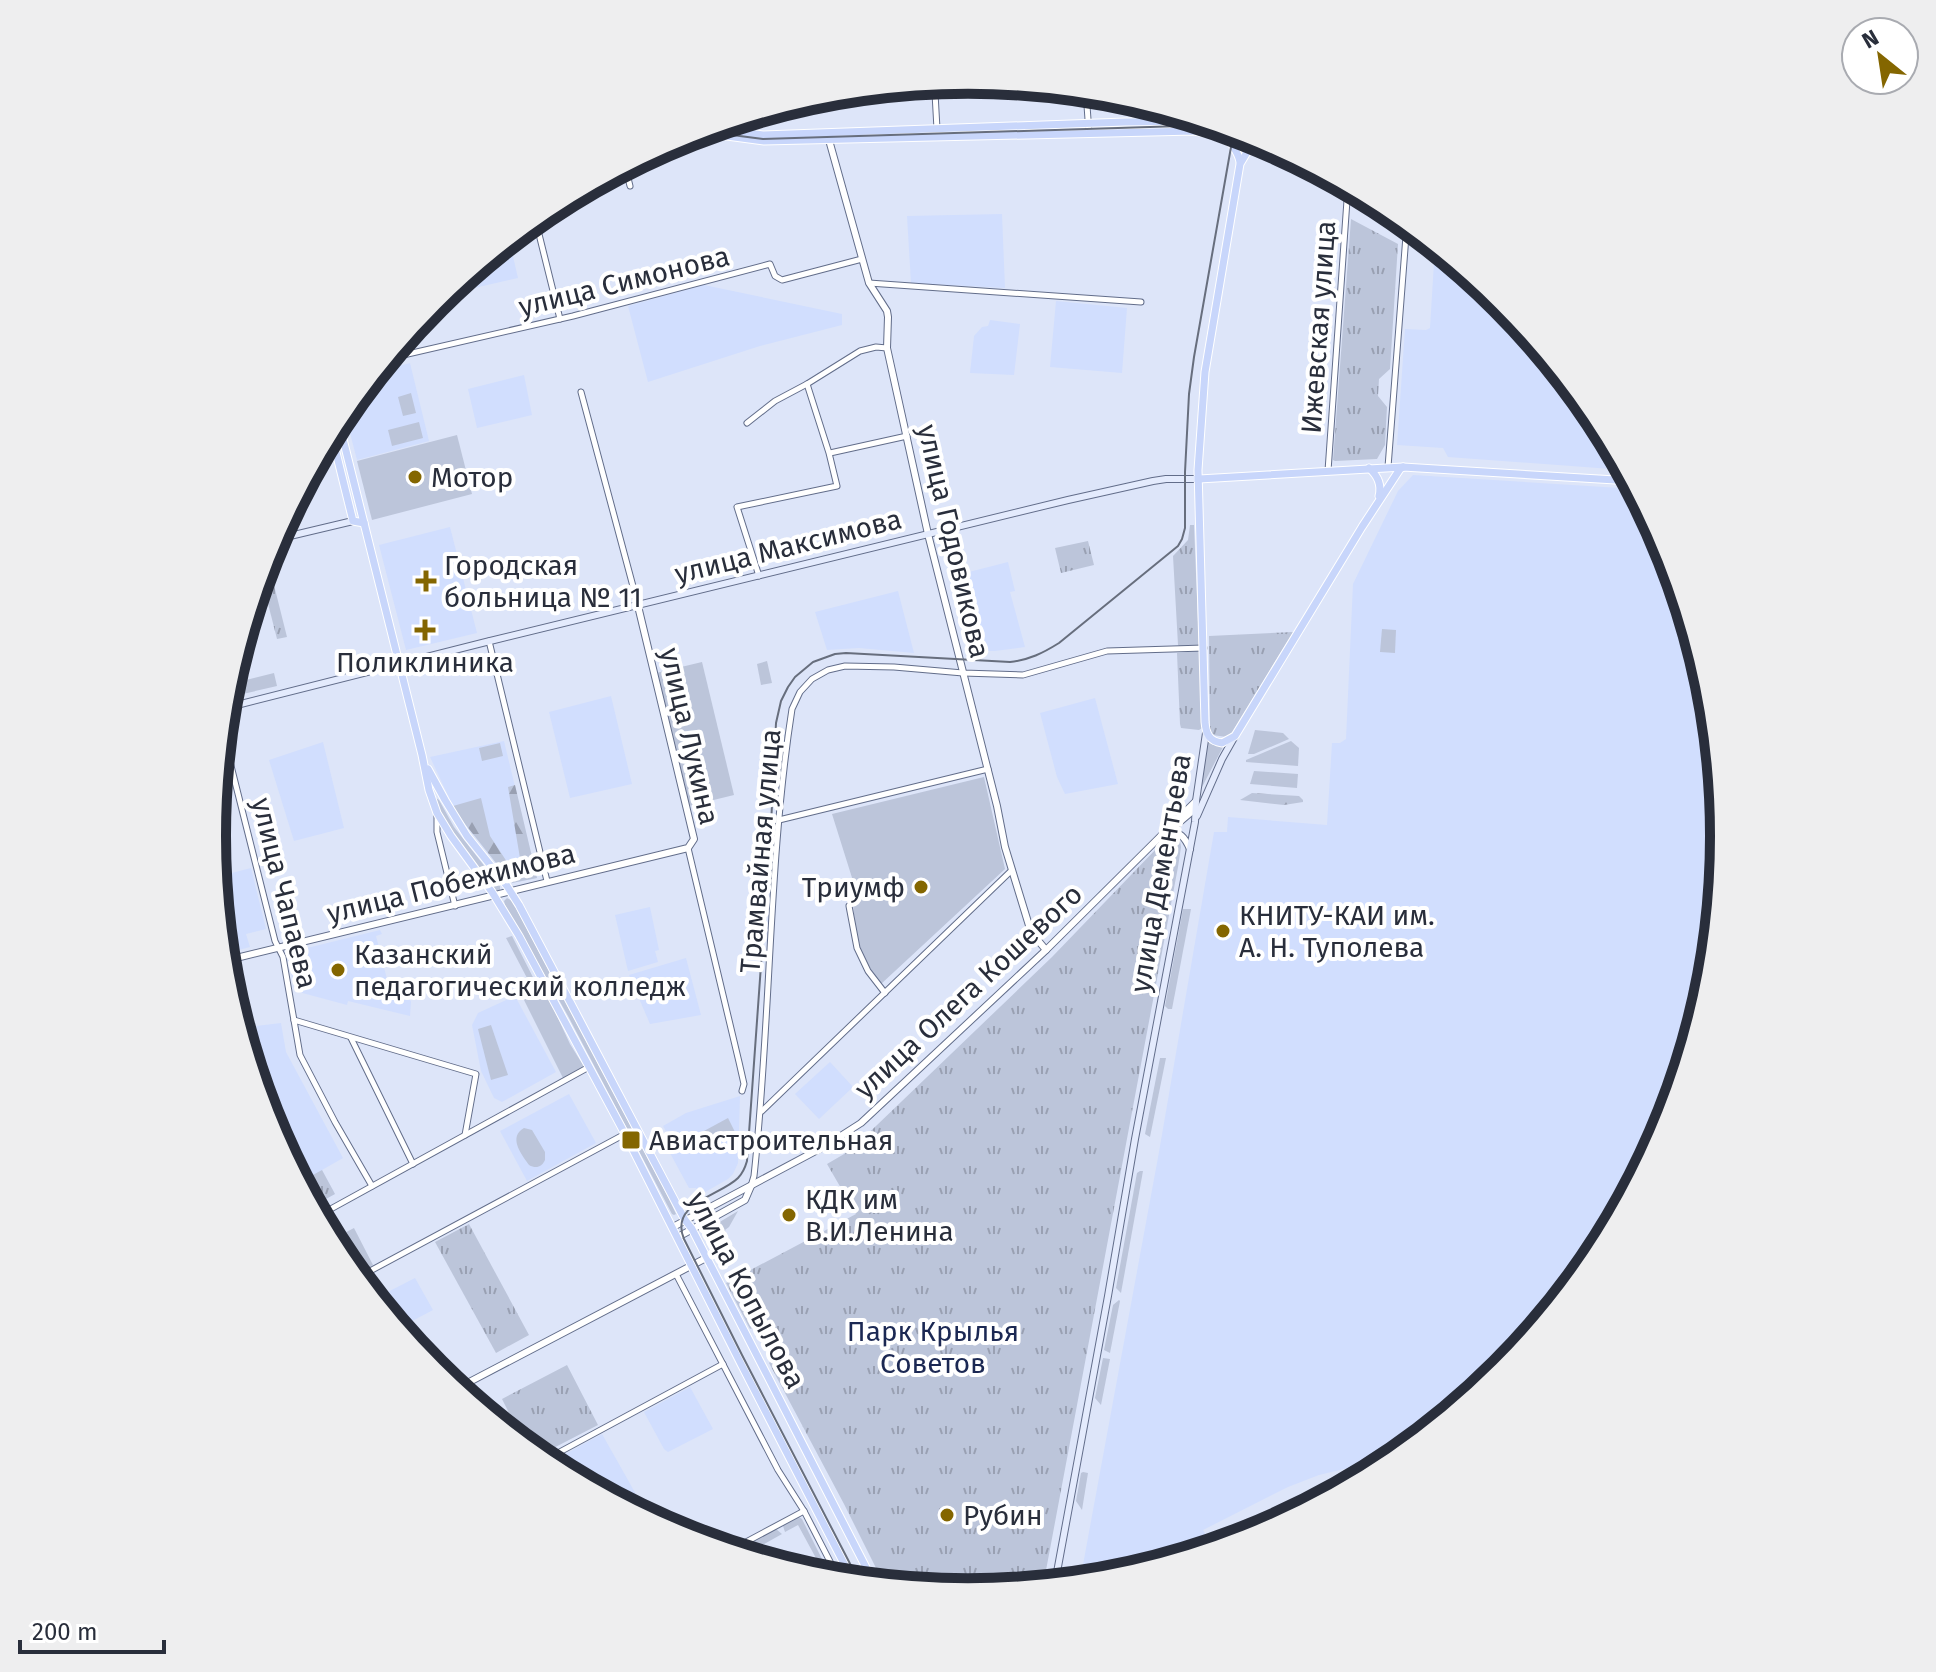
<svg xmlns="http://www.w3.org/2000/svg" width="1936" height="1672" viewBox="0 0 1936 1672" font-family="'Fira Sans',sans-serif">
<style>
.built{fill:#d1defe}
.green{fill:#bcc5da}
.forest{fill:url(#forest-firs)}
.park{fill:url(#park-tufts)}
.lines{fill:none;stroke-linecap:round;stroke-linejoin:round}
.minor-casing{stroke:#626d8a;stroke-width:7}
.tertiary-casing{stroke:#626d8a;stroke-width:8}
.secondary-casing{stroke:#626d8a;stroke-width:8}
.primary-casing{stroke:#fff;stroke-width:9}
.minor{stroke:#fff;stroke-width:5}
.tertiary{stroke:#fff;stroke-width:6}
.secondary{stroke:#e4ebfd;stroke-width:6}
.primary{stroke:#c8d6fb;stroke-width:7}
.tram{stroke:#676e7d;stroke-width:2}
.poi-dot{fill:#846600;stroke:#fff;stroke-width:3}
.labels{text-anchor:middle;stroke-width:8;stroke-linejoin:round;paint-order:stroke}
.street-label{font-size:28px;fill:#292e3b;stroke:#fff}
.poi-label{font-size:28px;fill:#292e3b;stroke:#fff;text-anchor:start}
.park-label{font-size:28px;fill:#1b2853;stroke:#fff}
.rim{fill:none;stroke:#292e3b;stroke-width:10}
</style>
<defs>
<pattern id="forest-firs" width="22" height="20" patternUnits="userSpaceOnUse" patternTransform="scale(2)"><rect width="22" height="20" fill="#bcc5da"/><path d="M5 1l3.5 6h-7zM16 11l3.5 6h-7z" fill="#99a0b2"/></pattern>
<pattern id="park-tufts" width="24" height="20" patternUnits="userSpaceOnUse" patternTransform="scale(2)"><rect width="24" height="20" fill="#bcc5da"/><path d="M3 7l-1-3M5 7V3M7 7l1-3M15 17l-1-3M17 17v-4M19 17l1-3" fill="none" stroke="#99a0b2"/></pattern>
</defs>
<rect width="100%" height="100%" fill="#dde5f9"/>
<!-- built -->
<g class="built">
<polygon points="932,84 932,91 801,100 821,94"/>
<polygon points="1096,93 1116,95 1136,101 1136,105 1098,106"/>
<polygon points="1002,214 1005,288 911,283 907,216"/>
<polygon points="509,239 518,278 453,293 448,290"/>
<polygon points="1435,246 1503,302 1597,416 1625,470 1448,457 1443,448 1397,445 1405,329 1426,330 1430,328"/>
<polygon points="704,285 842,314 842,325 760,346 648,382 628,306"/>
<polygon points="1056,301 1127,308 1122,373 1050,367"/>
<polygon points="990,320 1020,324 1014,375 970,373 974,336 982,327 988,326"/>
<polygon points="410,363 429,441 357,460 344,410 376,372"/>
<polygon points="524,375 532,415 477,428 468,389"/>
<polygon points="1413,475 1636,489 1637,496 1640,497 1667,547 1710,689 1724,836 1709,984 1666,1126 1596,1256 1502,1371 1384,1467 1344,1469 1319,1475 1288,1487 1203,1530 1213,1548 1115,1578 1080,1581 1159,1152 1214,832 1227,832 1228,817 1327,825 1332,743 1340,743 1346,739 1353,584 1398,491"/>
<polygon points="450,527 477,633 406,650 379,545"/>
<polygon points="1008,562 1015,591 1010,592 1025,647 995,651 972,651 955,580 965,573"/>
<polygon points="898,591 914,653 859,648 827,650 815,612"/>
<polygon points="611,696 632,784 570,798 549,712"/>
<polygon points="1095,698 1118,784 1065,794 1057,777 1040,713"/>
<polygon points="504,741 537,878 512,883 465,824 453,806 430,757"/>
<polygon points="323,742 344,828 294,841 269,760"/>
<polygon points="251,868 266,929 246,934 250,947 224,954 216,877"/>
<polygon points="650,907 659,950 655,951 658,962 628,971 615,915"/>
<polygon points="380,930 382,934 376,936 389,987 394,992 406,988 411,1002 410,1016 348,1001 347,1005 295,991 287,953"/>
<polygon points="686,958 701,1015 650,1024 629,975"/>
<polygon points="515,996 556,1072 502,1102 494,1098 481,1071 472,1025 478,1013"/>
<polygon points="281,1023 286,1052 343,1158 322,1170 335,1194 313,1206 269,1125 240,1028"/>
<polygon points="830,1062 853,1087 819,1119 795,1094"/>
<polygon points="569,1094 596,1143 527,1181 500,1131"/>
<polygon points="740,1096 738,1163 733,1174 728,1179 700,1195 696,1188 689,1188 664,1142 667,1141 668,1135 663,1126 686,1113"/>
<polygon points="415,1278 433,1310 399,1328 374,1299"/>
<polygon points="690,1387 713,1429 668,1452 664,1449 644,1412"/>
<polygon points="602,1434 646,1512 641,1514 547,1464"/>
</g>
<!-- green -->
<g class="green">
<polygon points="411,393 416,413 403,416 398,397"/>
<polygon points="419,422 423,438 392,446 388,430"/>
<polygon points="457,435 472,494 372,520 357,461"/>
<polygon points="1382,629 1396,630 1395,653 1380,652"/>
<polygon points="767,661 772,683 761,685 757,664"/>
<polygon points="702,662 734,795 689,806 656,673"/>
<polygon points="243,669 246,680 274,673 277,686 234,696 229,679 232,671"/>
<polygon points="1255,730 1283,733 1289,739 1254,754 1248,754"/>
<polygon points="1291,741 1299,748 1298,766 1246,762 1246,760"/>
<polygon points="1208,742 1213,745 1224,745 1202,787 1201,785"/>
<polygon points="500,743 503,756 482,761 479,748"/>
<polygon points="1254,771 1298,774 1297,788 1250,784"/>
<polygon points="984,777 1005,869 881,984 864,959 856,933 853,905 859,900 832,814"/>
<path d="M436,798L439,800L454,827L500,886V891H496C475,863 445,833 436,798Z"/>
<polygon points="507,898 512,901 669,1199 676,1214 674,1215 672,1214 568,1016 505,905 504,901"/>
<polygon points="1183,909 1191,909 1172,1009 1168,1009 1165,1006"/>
<polygon points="512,936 543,997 549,999 570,1044 583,1065 583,1070 569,1077 563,1078 516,984 527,978 506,938"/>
<polygon points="491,1025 508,1075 491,1080 478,1029"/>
<polygon points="1160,1058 1166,1058 1150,1137 1145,1134"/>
<polygon points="728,1118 735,1132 711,1145 704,1131"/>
<path d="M524,1128L532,1130L545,1152V1160C542,1167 536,1169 529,1165C521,1154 508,1137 524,1128Z"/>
<polygon points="1140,1171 1143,1171 1121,1293 1116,1288 1137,1173"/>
<polygon points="826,1194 834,1208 818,1213 811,1203"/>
<polygon points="738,1211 729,1227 725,1230 726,1232 720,1235 708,1229"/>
<polygon points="1119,1300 1120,1301 1110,1353 1104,1350 1113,1305"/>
<polygon points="1103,1358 1110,1359 1101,1405 1095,1398"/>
<polygon points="1083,1472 1088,1473 1082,1510 1076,1501 1081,1473"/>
<polygon points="799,1517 802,1519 832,1579 821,1577 825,1575 821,1565 808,1568 807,1566 817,1560 798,1525 785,1532 783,1526"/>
<polygon points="776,1529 782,1534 757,1548 757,1553 749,1556 734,1551"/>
</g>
<!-- forest -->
<g class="forest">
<polygon points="515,785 537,878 512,883 465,824 453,806 481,798 490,836 509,865 521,864 508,787"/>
<polygon points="1252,793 1299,796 1303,800 1303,802 1284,805 1240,800"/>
</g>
<!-- park -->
<g class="park">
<polygon points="1351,219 1398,244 1390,369 1379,379 1378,396 1387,407 1385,445 1377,459 1335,461 1333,460"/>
<polygon points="1190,525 1194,525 1199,647 1180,647 1178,645 1173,556 1188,540"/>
<polygon points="1088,541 1094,565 1061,573 1055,548"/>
<polygon points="267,575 272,577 287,637 277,639 261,576"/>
<polygon points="1293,632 1232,732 1227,737 1212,735 1210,731 1209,636"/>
<polygon points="1197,651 1200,653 1202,728 1199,730 1181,728 1180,724 1177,653"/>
<path d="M1172,837L1180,840L1181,847L1178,867L1044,1581L1036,1585L968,1592L884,1584L844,1504L769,1363C786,1348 772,1321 750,1329L726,1283L856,1214L827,1164L851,1150L1052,957L1157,848Z"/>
<polygon points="322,1170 335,1194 313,1206 300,1182"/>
<polygon points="469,1224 529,1335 496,1353 435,1242"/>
<polygon points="354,1228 373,1265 355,1275 339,1256 331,1240"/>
<polygon points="567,1365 598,1425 538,1456 519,1441 507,1417 510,1415 502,1399"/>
</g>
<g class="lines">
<defs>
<g id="minor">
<polyline points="1086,92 1089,133"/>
<polyline points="937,129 935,93 938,83"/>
<polyline points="625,166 630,186"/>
<polyline points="535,218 560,319"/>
<polyline points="869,283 1141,302"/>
<polyline points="386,359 573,316 770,264 775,276 782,280 862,259"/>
<polyline points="581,392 638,605"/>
<polyline points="747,423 775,401 807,384 860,351 876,347 887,348"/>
<polyline points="830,453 907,436"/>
<polyline points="1388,467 1407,223"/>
<polyline points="1328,471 1348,186"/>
<polyline points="759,576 737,507 837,486 829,453 807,384"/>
<polyline points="489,641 547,881"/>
<polyline points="222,730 275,941 283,957 300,1055 335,1122 372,1186"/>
<polyline points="437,814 437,832 455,906"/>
<polyline points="779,820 988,769"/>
<polyline points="688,848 739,1062 744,1084 742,1091"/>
<polyline points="849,906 857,948 868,971 885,993"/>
<polyline points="294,1020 476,1074 465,1135"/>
<polyline points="351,1038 413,1164"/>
<polyline points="762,1111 1012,870"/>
<path d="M751,1186L754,1176C771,1021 768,863 792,709L800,692L812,679L828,670L845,666L894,667L963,673L1023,675L1107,651L1204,648"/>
<polyline points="318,1216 589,1067"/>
<polyline points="676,1274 778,1470 804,1511 839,1579"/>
<polyline points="357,1278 625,1134"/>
<polyline points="543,1461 723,1364"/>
<polyline points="731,1550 804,1511"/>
</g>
<g id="tertiary">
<polyline points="829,140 869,283 887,311 888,317 887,348 928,534 997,806 1005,847 1031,932 1046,950"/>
<polyline points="1175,826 1195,809"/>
<path d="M1167,833C1180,830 1185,838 1190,849"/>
<polyline points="224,961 688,848 694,839 638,606"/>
<polyline points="673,1227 825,1146 861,1123 1046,950 1196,801"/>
<polyline points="678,1237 745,1200 751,1186"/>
<polyline points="456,1389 706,1258"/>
</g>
<g id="secondary">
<polyline points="273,540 353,521"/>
<polyline points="225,708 486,642 1068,500 1153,481 1166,479 1199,479"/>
<polyline points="1197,816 1222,759 1235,736"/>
<polyline points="1055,1583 1108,1296 1135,1139 1195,822 1196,801 1206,733"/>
</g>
<g id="primary">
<polyline points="711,128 763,135 1125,122 1204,121"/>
<path d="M1225,128C1226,142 1238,148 1240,162"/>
<polyline points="697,132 764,141 1194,131 1211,134 1229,142"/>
<path d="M1249,149L1240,164L1205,372L1198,470L1205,722C1206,734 1209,741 1222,743L1235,736L1362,527L1400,469L1403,467"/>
<polyline points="1245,150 1264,141"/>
<polyline points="338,419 422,755 429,790 437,813 451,836 492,892 519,936 625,1134 741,1364 853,1581"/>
<polyline points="331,432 353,521 364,523"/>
<path d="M1369,468C1378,476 1382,485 1379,496"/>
<polyline points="1199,479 1403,467 1632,481"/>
<polyline points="428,769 445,800 467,836 507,886 519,905 685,1220 692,1229 874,1583"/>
</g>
</defs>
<!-- minor casing -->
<use href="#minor" class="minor-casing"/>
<!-- tertiary casing -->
<use href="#tertiary" class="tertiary-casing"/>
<!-- secondary casing -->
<use href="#secondary" class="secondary-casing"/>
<!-- primary casing -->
<use href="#primary" class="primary-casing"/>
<!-- minor -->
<use href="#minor" class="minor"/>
<!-- tertiary -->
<use href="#tertiary" class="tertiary"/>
<!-- secondary -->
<use href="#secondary" class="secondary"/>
<!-- primary -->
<use href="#primary" class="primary"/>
<!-- tram -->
<g class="tram">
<polyline points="701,131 763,139 1181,126 1232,130"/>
<path d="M859,1581L742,1355L684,1239C669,1203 720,1196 738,1178C743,1173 745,1168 747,1161L771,825L776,723L781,701L788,687L795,677L813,662L835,654L846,653L1010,662C1029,660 1043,653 1059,643L1178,546L1182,539L1185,528V472L1189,394L1194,357L1234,130"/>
</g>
</g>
<!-- markers -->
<g class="poi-dot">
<circle cx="415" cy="477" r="8"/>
<path d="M422 569h8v8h8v8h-8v8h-8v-8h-8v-8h8z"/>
<path d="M421 618h8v8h8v8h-8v8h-8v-8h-8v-8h8z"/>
<circle cx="921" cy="887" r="8"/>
<circle cx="1223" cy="931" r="8"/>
<circle cx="338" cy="970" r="8"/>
<rect x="621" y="1130" width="20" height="20" rx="4"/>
<circle cx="789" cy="1215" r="8"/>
<circle cx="947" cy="1515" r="8"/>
</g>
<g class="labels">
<!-- street labels -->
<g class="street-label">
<text transform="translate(624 281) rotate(-14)" y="10">улица Симонова</text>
<text transform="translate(1318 327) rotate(-86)" y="10">Ижевская улица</text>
<text transform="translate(954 541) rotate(77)" y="10">улица Годовикова</text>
<text transform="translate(788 546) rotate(-14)" y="10">улица Максимова</text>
<text transform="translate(690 736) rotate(77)" y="10">улица Лукина</text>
<text transform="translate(760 851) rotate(-85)" y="10">Трамвайная улица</text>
<text transform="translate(1160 873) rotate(-80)" y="10">улица Дементьева</text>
<text transform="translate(451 883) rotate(-14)" y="10">улица Побежимова</text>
<text transform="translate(285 893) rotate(76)" y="10">улица Чапаева</text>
<text transform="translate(968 991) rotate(-43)" y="10">улица Олега Кошевого</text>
<text transform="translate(747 1290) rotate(62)" y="10">улица Копылова</text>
</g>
<!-- poi labels -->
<g class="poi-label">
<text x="431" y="487">Мотор</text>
<text x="444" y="575">Городская<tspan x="444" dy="32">больница № 11</tspan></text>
<text x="425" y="672" text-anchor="middle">Поликлиника</text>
<text x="905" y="897" text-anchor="end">Триумф</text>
<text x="1239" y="925">КНИТУ-КАИ им.<tspan x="1239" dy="32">А. Н. Туполева</tspan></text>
<text x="354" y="964">Казанский<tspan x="354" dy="32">педагогический колледж</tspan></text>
<text x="649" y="1150">Авиастроительная</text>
<text x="805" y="1209">КДК им<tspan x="805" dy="32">В.И.Ленина</tspan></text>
<text x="963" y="1525">Рубин</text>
</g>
<!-- park labels -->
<g class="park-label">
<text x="933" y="1341">Парк Крылья<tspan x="933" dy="32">Советов</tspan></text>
</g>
</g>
<!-- crop -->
<path d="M0 0H1936V1672H0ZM226 836a742 742 0 1 1 1484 0a742 742 0 1 1-1484 0Z" fill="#eeeeef" fill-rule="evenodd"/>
<path class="rim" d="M226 836a742 742 0 1 1 1484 0a742 742 0 1 1-1484 0Z"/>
<!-- north arrow -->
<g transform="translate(1880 56) rotate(330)"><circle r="38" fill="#ffffff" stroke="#a9abb1" stroke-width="2"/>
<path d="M0-6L14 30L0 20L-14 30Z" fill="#846600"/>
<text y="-12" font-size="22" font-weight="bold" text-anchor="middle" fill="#292e3b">N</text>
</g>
<!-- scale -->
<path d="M20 1640v12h144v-12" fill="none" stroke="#292e3b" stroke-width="4"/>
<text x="32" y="1640" font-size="24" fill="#292e3b" stroke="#ffffff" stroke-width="6" paint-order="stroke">200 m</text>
</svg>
